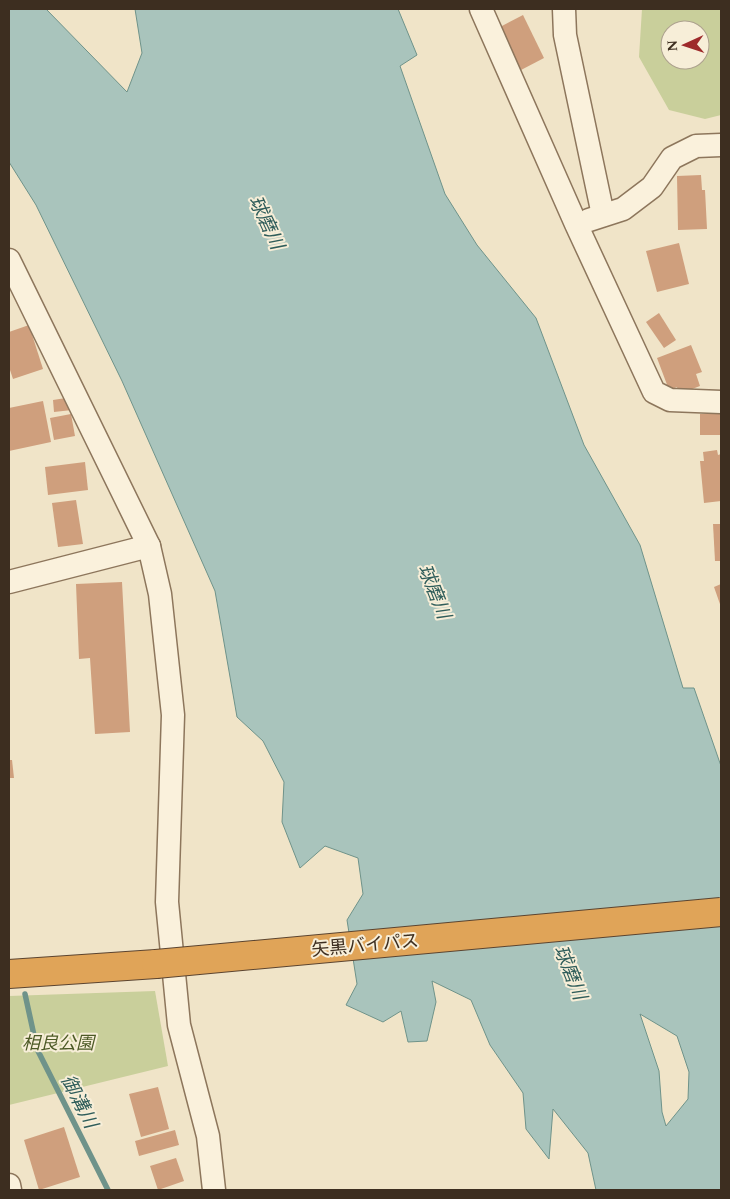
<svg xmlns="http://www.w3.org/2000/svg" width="730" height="1199" viewBox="0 0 730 1199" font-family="Spectral,'Noto Sans JP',serif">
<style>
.green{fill:#c9cf9b;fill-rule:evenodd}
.water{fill:#a9c4bc;stroke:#6f938a;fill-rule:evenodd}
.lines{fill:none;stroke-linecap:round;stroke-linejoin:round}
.stream{stroke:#6f938a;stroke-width:5.5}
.building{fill:#cf9f7d}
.minor-casing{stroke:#8d765c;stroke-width:25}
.highway-casing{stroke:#5b4430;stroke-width:30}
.minor{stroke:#faf1dc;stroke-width:22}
.highway{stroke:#e0a458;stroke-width:28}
.highway-bridge-casing{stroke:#5b4430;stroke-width:30;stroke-linecap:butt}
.highway-bridge{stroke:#e0a458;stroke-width:28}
.labels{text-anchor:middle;stroke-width:4;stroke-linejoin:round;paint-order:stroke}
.street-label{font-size:18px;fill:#3d2e20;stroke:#f7eed8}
.park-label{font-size:18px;font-style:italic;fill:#4d5a26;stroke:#f7eed8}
.water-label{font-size:19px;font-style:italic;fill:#2f5d5a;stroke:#f7eed8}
</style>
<rect width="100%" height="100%" fill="#f0e4c8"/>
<!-- green -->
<g class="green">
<path d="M642,9H721V115L705,119L669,110L639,57ZM670,30H700V60H670Z"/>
<polygon points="155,991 168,1066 9,1105 9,996"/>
</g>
<!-- water -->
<path class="water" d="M9,9H46L127,92L142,53L135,9H398L417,55L400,66L445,194L477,245L536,318L584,445L640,545L683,688H694L721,766V1190H596L588,1153L553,1109L549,1159L526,1129L523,1093L490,1045L471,1000L432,981L436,1002L427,1041L408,1042L401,1011L383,1022L346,1005L357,984L347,920L363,894L358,858L325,846L300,868L282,822L284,782L263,741L237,717L215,591L122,381L36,205L9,162ZM640,1014L677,1036L689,1072L688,1099L666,1126L662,1112L659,1071Z"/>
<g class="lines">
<!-- stream -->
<polyline class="stream" points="25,994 37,1049 108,1190"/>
</g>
<!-- building -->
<g class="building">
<polygon points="523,15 544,58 521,70 500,27"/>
<polygon points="701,175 702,190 705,190 707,229 678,230 677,176"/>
<polygon points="679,243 689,284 657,292 646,251"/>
<polygon points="659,313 676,340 664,348 646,322"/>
<polygon points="29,325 43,369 13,379 9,367 9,332"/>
<polygon points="691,345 702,372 696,374 700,386 679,394 677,387 669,390 657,358"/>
<polygon points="66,398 72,410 54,412 53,400"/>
<polygon points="43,401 51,442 9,451 9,408"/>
<polygon points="721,413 721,435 700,435 700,414"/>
<polygon points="71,414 75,436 54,440 50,418"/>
<polygon points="717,450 718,455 721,454 721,501 704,503 700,461 704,461 703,452"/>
<polygon points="85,462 88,490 48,495 45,467"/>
<polygon points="76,500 83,544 58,547 52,503"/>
<polygon points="713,524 721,524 721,561 715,561"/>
<polygon points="122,582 130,732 95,734 90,658 79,659 76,584"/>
<polygon points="721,584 721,607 714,587"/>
<polygon points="9,760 12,760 14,778 9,778"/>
<polygon points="158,1087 169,1129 141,1137 129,1094"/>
<polygon points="64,1127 80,1177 39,1190 24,1140"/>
<polygon points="175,1130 179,1145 139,1156 135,1141"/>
<polygon points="176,1158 184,1181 158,1190 150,1166"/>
</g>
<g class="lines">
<defs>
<g id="minor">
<polyline points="481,9 576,224 654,392 670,400 721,402"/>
<polyline points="564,9 565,35 603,215"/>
<polyline points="589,220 623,209 652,187 672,158 696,146 721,145"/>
<polyline points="9,260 149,546 160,594 173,715 167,902 179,1025 208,1136 214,1190"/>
<polyline points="9,582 149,546"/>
<polyline points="9,1185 10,1190"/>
</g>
<polyline id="highway" points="9,974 156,964"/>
</defs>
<!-- minor casing -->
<use href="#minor" class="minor-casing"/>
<!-- highway casing -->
<use href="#highway" class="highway-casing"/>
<!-- minor -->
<use href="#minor" class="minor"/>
<!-- highway -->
<use href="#highway" class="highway"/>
<defs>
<polyline id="highway-bridge" points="156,964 721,912"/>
</defs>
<!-- highway-bridge casing -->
<use href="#highway-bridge" class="highway-bridge-casing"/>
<!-- highway-bridge -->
<use href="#highway-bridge" class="highway-bridge"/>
</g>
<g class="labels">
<!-- street labels -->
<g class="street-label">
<text transform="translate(365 945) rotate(-5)" y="6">矢黒バイパス</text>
</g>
<!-- park labels -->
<g class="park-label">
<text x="58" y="1049">相良公園</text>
</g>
<!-- water labels -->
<g class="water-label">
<text transform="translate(267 222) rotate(65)" y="7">球磨川</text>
<text transform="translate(435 591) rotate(68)" y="7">球磨川</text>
<text transform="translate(571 972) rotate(68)" y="7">球磨川</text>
<text transform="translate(80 1101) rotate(63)" y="7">御溝川</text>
</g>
</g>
<!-- border -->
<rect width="730" height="1199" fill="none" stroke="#3d2e20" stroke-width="20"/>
<!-- north arrow -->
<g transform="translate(685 45) rotate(267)"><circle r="24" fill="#f7eed8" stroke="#ada18e"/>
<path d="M0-4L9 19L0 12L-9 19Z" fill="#9e2a2b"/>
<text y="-8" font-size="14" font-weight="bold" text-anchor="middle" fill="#3d2e20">N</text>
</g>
</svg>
